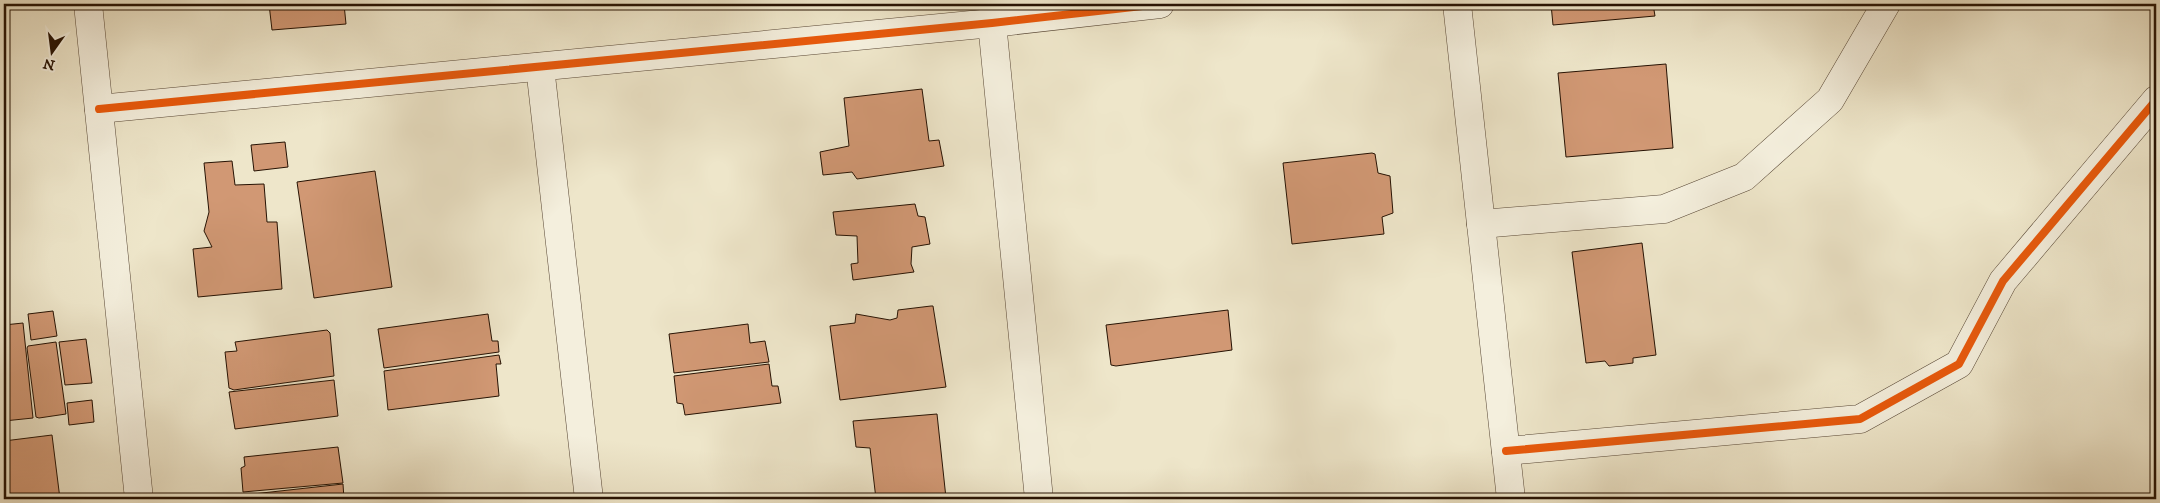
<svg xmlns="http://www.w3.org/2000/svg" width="2160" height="503" viewBox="0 0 2160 503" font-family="'IM FELL DW Pica',serif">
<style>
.building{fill:#d19874;stroke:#261203}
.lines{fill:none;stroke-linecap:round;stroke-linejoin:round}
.minor-casing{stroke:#584735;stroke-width:29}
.minor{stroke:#f4efdd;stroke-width:28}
.cycleway-casing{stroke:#f4efdd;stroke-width:11}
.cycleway{stroke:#e8590c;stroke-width:8}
</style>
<rect width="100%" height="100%" fill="#eee6ca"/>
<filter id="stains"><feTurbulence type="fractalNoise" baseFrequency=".004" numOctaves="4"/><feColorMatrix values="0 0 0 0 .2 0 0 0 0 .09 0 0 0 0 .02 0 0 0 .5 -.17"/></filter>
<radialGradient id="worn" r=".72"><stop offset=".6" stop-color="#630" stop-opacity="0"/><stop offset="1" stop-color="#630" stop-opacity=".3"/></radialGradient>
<!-- building -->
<g class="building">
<polygon points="269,4 344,4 346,24 272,30"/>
<polygon points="1551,4 1653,4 1655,16 1553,25"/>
<polygon points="1666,64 1673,148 1566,157 1558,73"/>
<polygon points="922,89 929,141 939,140 944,166 857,179 852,172 823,175 820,152 849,146 844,98"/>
<polygon points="285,142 288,167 254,171 251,145"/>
<polygon points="1372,153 1375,154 1378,173 1390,176 1393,213 1382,217 1384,234 1292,244 1283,163"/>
<polygon points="232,161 235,185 264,184 267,222 277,222 282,289 198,297 193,249 212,247 204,231 209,212 204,163"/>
<polygon points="375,171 392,287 314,298 297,182"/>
<polygon points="915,204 918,216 925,217 930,244 912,247 911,264 914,272 853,280 851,264 858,263 857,236 836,235 833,212"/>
<polygon points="1642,243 1656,355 1633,358 1633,363 1609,366 1605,361 1586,363 1572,252"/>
<polygon points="931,306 933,306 946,387 840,400 830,326 855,323 856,314 890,320 897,318 898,310"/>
<polygon points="1228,310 1232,350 1116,366 1111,365 1106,325"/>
<polygon points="53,311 57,336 31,340 28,314"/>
<polygon points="488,314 492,341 498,341 499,352 384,368 378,329"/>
<polygon points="23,323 33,418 4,421 4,325"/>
<polygon points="748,324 750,343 765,341 769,362 674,373 669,334"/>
<polygon points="327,330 330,333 334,376 234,390 229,388 225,352 237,351 235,342"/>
<polygon points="86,339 92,383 65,385 59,342"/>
<polygon points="56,342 66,414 39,418 36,417 27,348 28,346"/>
<polygon points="499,355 501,364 496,364 499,396 388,410 384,371"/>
<polygon points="769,364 772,386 778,386 781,403 685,415 683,404 677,403 674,376"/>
<polygon points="334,380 338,416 235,429 229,392"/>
<polygon points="92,400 94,422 69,425 67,403"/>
<polygon points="937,414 946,498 876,499 870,448 856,447 853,421"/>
<polygon points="52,435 60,499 4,499 4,441"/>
<polygon points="338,447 343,483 243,492 241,468 245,466 244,457"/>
<polygon points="343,484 344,499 244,499 244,495"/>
</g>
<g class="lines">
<defs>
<g id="minor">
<polyline points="88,4 139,499"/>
<polyline points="1457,4 1511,499"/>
<polyline points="992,23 1039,499"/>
<polyline points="540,67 589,499"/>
<polyline points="99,109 992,23 1160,4"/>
<polyline points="1481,224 1664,209 1744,177 1830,100 1886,4"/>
<polyline points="1506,451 1860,419 1959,364 2003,281 2156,100"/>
</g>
</defs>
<!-- minor casing -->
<use href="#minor" class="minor-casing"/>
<!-- minor -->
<use href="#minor" class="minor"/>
<defs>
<g id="cycleway">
<polyline points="99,109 992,23 1160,4"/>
<polyline points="1506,451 1860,419 1959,364 2003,281 2156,100"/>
</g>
</defs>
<!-- cycleway casing -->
<use href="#cycleway" class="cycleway-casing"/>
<!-- cycleway -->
<use href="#cycleway" class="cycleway"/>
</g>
<!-- margin -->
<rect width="2160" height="503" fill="none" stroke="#eee6ca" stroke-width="20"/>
<rect x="5" y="5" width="2150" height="493" fill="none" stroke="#261203" stroke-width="2.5"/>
<rect x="10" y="10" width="2140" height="483" fill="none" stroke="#261203"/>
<!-- north arrow -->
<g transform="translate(52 52) rotate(194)" stroke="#f4efdd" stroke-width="4" paint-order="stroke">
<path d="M0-4L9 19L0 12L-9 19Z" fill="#261203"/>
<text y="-8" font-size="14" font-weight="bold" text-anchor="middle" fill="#261203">N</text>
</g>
<rect width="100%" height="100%" filter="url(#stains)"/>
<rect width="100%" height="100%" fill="url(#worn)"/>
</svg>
